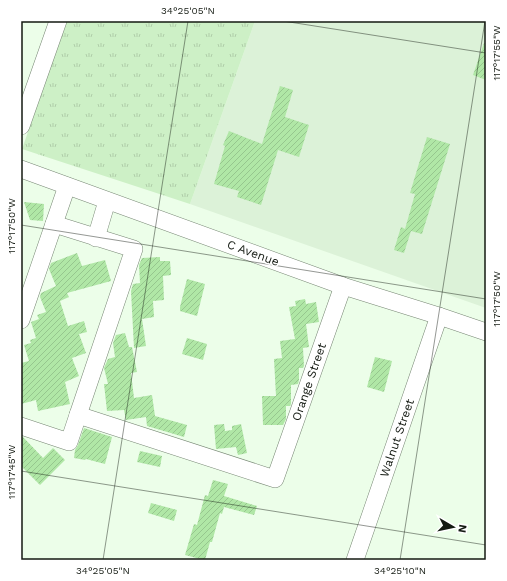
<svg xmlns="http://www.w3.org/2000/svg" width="507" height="581" viewBox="0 0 507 581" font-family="'Work Sans',sans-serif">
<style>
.built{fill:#dcf2d8}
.grass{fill:url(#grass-tufts)}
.building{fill:url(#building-hatch)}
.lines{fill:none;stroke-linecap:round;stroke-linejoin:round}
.minor-casing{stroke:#788775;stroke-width:18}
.minor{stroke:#fff;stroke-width:17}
.ticks{fill:none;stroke:#141a12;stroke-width:1;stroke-opacity:0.45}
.labels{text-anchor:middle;stroke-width:3;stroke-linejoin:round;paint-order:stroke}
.street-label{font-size:12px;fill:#141a12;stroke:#fff}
.neatline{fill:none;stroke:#141a12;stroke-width:1.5}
.ticks-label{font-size:10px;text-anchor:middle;fill:#141a12}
</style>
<defs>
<pattern id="grass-tufts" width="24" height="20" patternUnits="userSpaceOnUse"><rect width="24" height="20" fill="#cdf0c6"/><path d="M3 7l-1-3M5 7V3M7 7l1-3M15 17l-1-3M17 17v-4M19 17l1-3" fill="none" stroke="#afcda9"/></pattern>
<pattern id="building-hatch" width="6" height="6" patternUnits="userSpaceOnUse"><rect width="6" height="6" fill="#b0e7a6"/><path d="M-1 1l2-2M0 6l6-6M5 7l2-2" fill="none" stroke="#96c68e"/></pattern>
</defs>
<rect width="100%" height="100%" fill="#ecfee9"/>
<!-- built -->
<polygon class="built" points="255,21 486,21 486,308 190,204"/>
<!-- grass -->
<polygon class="grass" points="67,21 255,21 190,204 22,149"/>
<!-- building -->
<g class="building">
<polygon points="484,43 486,44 486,80 473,75"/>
<polygon points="280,86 293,90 285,117 309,125 299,157 278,150 261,205 237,197 239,191 214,184 225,146 223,145 229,131 262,144"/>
<polygon points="427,137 450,144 422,234 411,231 404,253 394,250 401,227 405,229 415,194 410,193"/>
<polygon points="24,202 44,204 43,221 30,220"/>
<polygon points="77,253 82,266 105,260 111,281 67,293 69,297 60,301 68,326 84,321 87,332 79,334 86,353 72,358 79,376 65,382 70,404 38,411 36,400 21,404 21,363 29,361 24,345 31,343 30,340 36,338 31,322 39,319 37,315 46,312 40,297 41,293 56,286 49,269 51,263"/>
<polygon points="160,257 160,261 170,261 171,275 163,276 164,300 153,301 154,317 142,319 146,346 134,348 131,291 133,284 140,283 139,265 142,258"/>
<polygon points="187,279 205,284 197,316 180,311 180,307"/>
<polygon points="305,299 306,304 316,302 319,322 306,324 309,347 303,348 304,366 303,368 299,368 299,380 298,384 291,385 291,404 290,406 286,406 286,419 283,425 263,425 262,396 276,396 274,359 282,358 280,341 295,339 289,307 296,306 295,301"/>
<polygon points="125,333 129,347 132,347 137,372 131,373 134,398 152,395 155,416 187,425 184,437 147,426 146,417 126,420 124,410 107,411 104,384 108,384 104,368 108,359 115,357 113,343 116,335"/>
<polygon points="187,338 207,344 203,360 182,354"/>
<polygon points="375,357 392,361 384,392 367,387"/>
<polygon points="224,424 225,431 232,430 232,426 241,424 247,453 238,455 236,447 216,449 214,425"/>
<polygon points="84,428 112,437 105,464 86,459 85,460 74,458 75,450 78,445"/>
<polygon points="21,437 23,437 43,458 53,448 65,460 40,485 21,466"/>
<polygon points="140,451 162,456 160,467 137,462"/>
<polygon points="213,480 228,484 224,496 257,506 254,515 224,507 222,514 220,513 212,542 210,542 205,560 204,560 185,555 194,524 197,525 205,495 208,496"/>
<polygon points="151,503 177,510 174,521 148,513"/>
</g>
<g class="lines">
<defs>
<g id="minor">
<polyline points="21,126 58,21"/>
<polyline points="21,169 343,286 439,316 486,332"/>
<polyline points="54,224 134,249 78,415"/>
<polyline points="96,238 107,201"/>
<polyline points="21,320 67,186"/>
<polyline points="21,426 69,442 78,415 275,479 343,286"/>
<polyline points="355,560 439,316"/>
</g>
</defs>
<!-- minor casing -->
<use href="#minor" class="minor-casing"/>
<!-- minor -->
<use href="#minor" class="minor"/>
</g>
<!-- ticks -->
<path class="ticks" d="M283,21L486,53M21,225L486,299M21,471L486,545M103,560L188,21M400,560L485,21"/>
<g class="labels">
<!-- street labels -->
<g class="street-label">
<text transform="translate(253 253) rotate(20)" y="4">C Avenue</text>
<text transform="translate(309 382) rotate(-71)" y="4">Orange Street</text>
<text transform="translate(397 438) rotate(-71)" y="4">Walnut Street</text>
</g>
</g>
<!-- border -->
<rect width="507" height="581" fill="none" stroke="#ffffff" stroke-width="44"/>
<!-- north arrow -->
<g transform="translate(453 527) rotate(99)" stroke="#ffffff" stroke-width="3" paint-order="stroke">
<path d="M0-3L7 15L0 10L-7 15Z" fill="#141a12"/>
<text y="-6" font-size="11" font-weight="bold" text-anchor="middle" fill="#141a12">N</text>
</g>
<rect x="22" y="22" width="463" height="537" class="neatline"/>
<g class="ticks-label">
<text x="188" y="14">34°25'05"N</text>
<text transform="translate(496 53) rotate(-90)" y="4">117°17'55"W</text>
<text transform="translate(11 226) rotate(-90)" y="4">117°17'50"W</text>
<text transform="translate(496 299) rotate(-90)" y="4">117°17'50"W</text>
<text transform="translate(11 472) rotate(-90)" y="4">117°17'45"W</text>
<text x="103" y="574">34°25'05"N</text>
<text x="400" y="574">34°25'10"N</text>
</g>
</svg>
